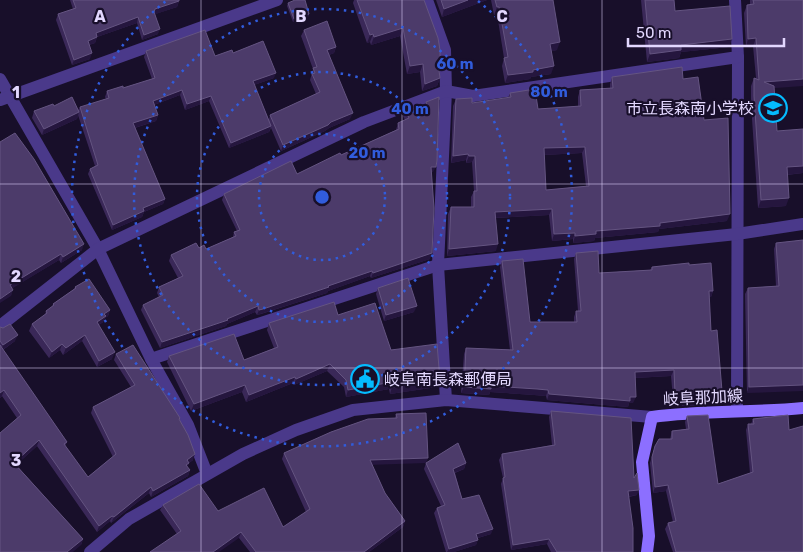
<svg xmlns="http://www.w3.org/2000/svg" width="803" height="552" viewBox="0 0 803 552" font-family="Rubik,'Noto Sans JP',sans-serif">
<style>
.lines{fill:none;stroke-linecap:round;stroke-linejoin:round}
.street{stroke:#4a398a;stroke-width:12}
.secondary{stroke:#8c6fff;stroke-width:12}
.wall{fill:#3a2858;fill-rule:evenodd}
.shaded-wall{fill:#25163e}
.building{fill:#4c3b6a;stroke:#645481;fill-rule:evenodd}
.grid{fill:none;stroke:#e3d8ff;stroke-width:1;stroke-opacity:0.55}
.ring{fill:none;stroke:#315cdc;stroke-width:2.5;stroke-dasharray:2.5 5}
.labels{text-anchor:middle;stroke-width:4.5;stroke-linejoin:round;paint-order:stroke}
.poi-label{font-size:16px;fill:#e3d8ff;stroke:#180f2a;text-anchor:end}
.street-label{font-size:16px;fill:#e3d8ff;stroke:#180f2a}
.grid-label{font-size:16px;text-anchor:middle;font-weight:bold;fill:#e3d8ff;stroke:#180f2a;stroke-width:4.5;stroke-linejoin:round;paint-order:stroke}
.centre{fill:#315cdc;stroke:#180f2a;stroke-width:2.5}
.ring-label{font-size:15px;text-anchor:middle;font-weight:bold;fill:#315cdc;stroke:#180f2a;stroke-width:4.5;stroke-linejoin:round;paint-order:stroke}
</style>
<rect width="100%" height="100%" fill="#180f2a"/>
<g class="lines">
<!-- street -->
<g class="street">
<polyline points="427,0 445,50 446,91 438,265 446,400"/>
<polyline points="735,0 738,57 737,411"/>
<polyline points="0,79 98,249 151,359 188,425 207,474"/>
<polyline points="0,100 277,0"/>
<polyline points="0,326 98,249 364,122 446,91 473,96 738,57"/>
<polyline points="151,359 438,265 737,234 803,224"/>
<polyline points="90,552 129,519 243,454 296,430 353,410 446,400 652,417"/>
</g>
<!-- secondary -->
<path class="secondary" d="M647,552L649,536L642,462L652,417C702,410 753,413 803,408"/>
</g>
<!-- wall -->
<g class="wall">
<polygon points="70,0 179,0 179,1 177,7 155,14 158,34 142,40 137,23 97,37 95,43 89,45 90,59 72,65 56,20 58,14 73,9"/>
<polygon points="354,0 424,0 440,63 439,67 440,78 437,86 422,91 420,72 407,74 400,36 371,45 370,42 367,43 353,3"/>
<polygon points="436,0 487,0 442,17"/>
<polygon points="491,0 553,0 557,50 552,51 551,74 531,77 530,79 505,83 502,66 504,58 497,14 494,15"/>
<polygon points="641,0 674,0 675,11 729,47 681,52 679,58 647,62"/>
<polygon points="750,0 803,0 774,88 777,131 803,173 787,175 786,206 758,208 751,104 751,86 754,78 756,78 753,46 746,47 744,13 747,5 750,5"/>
<polygon points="288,3 309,14 308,17 293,22 287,6"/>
<polygon points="304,30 336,47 334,53 329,55 350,119 329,128 325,131 281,151 271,128 269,132 229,148 209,101 185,110 180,95 154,105 158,115 156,121 135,128 165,199 163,204 144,212 142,217 112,230 88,174 90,169 95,166 78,115 77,119 42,135 32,118 34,111 54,106 78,110 80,107 106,99 105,97 107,91 123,88 152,79 144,57 146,51 215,56 233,53 274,78 254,85 269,120 270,115 316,94 310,80 313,69 301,36"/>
<path d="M612,77L683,79L704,120L727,221L659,229L658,232L595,238L594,241L573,243V239L552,241L549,215L496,218V251L447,256L448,214L451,207H471V197L474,191L472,162L466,163V160L451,163L453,106L456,99L472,103L508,98L510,93L538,109L578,106V97L580,90L610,88V84ZM582,153L586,186L546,190L544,155Z"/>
<polygon points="426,102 433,172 431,172 430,259 371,278 370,276 328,291 327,293 261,314 257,315 255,312 227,324 226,326 160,348 141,310 143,305 159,297 157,293 159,287 178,278 169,261 171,255 199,248 206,249 233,237 234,232 237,231 222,200 224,194 297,174 341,155 396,130 398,123 405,120 403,116 405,110 424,108"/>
<polygon points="0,142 82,250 61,263 59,260 12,288 11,296"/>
<polygon points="803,240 747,393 745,294 748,288 776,286 774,249 776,243"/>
<polygon points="576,253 599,273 650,270 652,267 689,265 713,291 711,297 709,297 711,331 722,391 720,397 705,398 703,405 682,406 681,399 673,399 671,376 635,378 633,403 629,403 628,407 547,400 546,396 534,395 490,392 489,395 461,393 464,354 466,348 510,350 500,267 502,261 530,322 574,322 574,317 576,311 578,311 574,259"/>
<polygon points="75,287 110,310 108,316 105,318 103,322 99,325 112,359 97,367 82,341 63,355 60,350 49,358 29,331 32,324 45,315 46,311 52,307 53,304 74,289"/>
<polygon points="378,288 414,312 384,321 376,294"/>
<polygon points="338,315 391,350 437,387 390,394 389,389 346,397 344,387 327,371 294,385 293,383 246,402 242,392 191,411 167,362 169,356 244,360 274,348 267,330 269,323"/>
<polygon points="0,327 15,341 3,350 67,442 65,446 88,477 113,457 91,413 93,407 131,387 114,360 116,354 180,418 180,421 193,460 189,463 187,467 190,470 188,476 151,497 149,493 111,523 110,521 97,532 37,446 16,465 83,539 81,545 0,552 17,418 2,396 0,398"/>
<polygon points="551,411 634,478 637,495 629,497 633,552 551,552 547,544 511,550 501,484 503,478 499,460 502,454 552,445 549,417"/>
<polygon points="426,413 372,465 385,493 405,521 403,527 369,552 250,552 239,538 177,534 160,510 163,505 218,511 283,527 306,512 282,459 284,453 395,418 396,414"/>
<polygon points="687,416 718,484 750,473 746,430 748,424 751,424 753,419 803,552 673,552 665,529 668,523 673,522 666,491 653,493 650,463 655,446 670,439 672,431 686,429 685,422"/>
<polygon points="426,463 466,463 464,469 455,473 462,499 491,534 478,538 476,545 454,552 446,552 434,513 437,508 441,506 424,469"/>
</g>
<!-- shaded-wall -->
<g class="shaded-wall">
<polygon points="468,0 487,0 442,17 444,9"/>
<polygon points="179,1 177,7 153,15 155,9"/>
<polygon points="497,7 499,7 497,14 494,15"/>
<polygon points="309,14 308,17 293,22 294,19"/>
<polygon points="138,17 137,23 94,38 96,33"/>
<polygon points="403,28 400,36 371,45 374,37"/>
<polygon points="160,29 158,34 142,40 144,35"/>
<polygon points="373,34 370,42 367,43 370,35"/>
<polygon points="97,37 95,43 86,46 88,41"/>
<polygon points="756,38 753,46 746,47 748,39"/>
<polygon points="732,39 729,47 681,52 679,58 647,62 650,54 681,45"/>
<polygon points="560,42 557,50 548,52 550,44"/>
<polygon points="336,47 334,53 325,57 327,50"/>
<polygon points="92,53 90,59 72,65 74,60"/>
<polygon points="423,64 420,72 407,74 410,66"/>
<polygon points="554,66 551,74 531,77 530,79 505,83 508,75 533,70"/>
<polygon points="276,73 274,78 251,86 253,81"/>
<polygon points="440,78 437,86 422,91 425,84"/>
<polygon points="803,79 803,86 761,89 764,82"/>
<polygon points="182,90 180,95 151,106 153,101"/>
<polygon points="211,96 209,101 185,110 187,104"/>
<polygon points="79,112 77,119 42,135 44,129"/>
<polygon points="353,113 350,119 329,128 325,131 281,151 283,145 331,122"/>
<polygon points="158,115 156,121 131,129 133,123"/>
<polygon points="271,126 269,132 229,148 231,143"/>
<polygon points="585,147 582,153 542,155 544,148"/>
<polygon points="468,154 466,160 451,163 453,156"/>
<polygon points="469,156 475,156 472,162 466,163"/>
<polygon points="803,166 803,173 784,175 787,167"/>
<polygon points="431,167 436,167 433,172 429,172"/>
<polygon points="789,198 786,206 758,208 761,200"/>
<polygon points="165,199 163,204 144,212 142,217 112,230 113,225 143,208"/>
<polygon points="552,209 549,215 493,218 495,212"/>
<polygon points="730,214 727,221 659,229 658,232 595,238 594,241 573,243 575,236 596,231 660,223"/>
<polygon points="575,233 573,239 552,241 554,234"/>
<polygon points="84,244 82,250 61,263 63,257"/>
<polygon points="498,244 496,251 447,256 449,249"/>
<polygon points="432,253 430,259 371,278 373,273"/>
<polygon points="61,254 59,260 8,291 10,285"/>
<polygon points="372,271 370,276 328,291 327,293 257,315 259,310"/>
<polygon points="13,290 11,296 0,303 0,299"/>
<polygon points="709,291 713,291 711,297 707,297"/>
<polygon points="258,306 255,312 227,324 226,326 160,348 162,342 227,319"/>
<polygon points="417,306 414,312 384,321 386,315"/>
<polygon points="110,310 108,316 105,318 103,322 95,328 97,322 104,314"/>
<polygon points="18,335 15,341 1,351 3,345"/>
<polygon points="85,335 82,341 63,355 66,348"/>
<polygon points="62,344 60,350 49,358 52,352"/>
<polygon points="115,352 112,359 97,367 99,361"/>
<polygon points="330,364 327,371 294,385 296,379"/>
<polygon points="674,370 671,376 633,378 635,372"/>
<polygon points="295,377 293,383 246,402 249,395"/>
<polygon points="440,380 437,387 390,394 392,387"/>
<polygon points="392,382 389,389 346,397 348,390"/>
<polygon points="245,385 242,392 191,411 194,404"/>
<polygon points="803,385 803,391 747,393 749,387"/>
<polygon points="491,386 537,389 548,390 546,396 534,395 490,392 489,395 461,393 464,387"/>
<polygon points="4,390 2,396 0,398 0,393"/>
<polygon points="722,391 720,397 702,398 704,392"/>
<polygon points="675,393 684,393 681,399 673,399"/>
<polygon points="549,394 630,397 636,397 633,403 629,403 628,407 547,400"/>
<polygon points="705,398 703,405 682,406 685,400"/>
<polygon points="39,440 37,446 12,469 14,463"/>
<polygon points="195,454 193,460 189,463 187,469 184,471 187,460"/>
<polygon points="428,458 426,463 368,465 370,460"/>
<polygon points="466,463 464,469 451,474 453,469"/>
<polygon points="190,470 188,476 151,497 153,491"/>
<polygon points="668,485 666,491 653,493 655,487"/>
<polygon points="151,487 149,493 111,523 114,517"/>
<polygon points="639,490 637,495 626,497 628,491"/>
<polygon points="112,516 110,521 97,532 99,526"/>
<polygon points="405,521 403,527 369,552 364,552"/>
<polygon points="493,529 491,534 474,539 476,534"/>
<polygon points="241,532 239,538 219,552 213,552"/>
<polygon points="83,539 81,545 73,552 67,552"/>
<polygon points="549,539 547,544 511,550 513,545"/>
<polygon points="478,540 476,545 454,552 447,552 449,549"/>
</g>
<!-- building -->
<g class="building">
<polygon points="73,0 179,0 179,1 155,9 154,12 160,29 144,35 138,17 96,33 97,37 88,41 92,53 74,60 58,14 76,8"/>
<polygon points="295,0 305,0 309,14 294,19 288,3"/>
<polygon points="357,0 424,0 438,38 440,50 440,63 438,63 440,78 425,84 423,64 410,66 403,28 374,37 373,34 370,35"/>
<polygon points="441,0 468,0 444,9"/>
<polygon points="495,0 553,0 560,42 550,44 554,66 533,70 533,72 508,75 504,58 508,57 499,7 497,7"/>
<polygon points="645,0 674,0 675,11 730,6 732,39 681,45 681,50 650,54"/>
<polygon points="753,0 803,0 803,79 764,82 774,86 777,131 803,129 803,166 787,167 789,198 761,200 754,96 754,78 759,80 756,38 748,39 747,5 754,4"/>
<polygon points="327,21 336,47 327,50 353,113 331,122 328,125 283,145 270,115 320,92 312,74 315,73 313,68 317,67 304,30"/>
<polygon points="205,30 215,56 232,50 233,53 263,41 276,73 253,81 271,126 231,143 211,96 187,104 182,90 153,101 158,115 133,123 165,199 143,208 144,211 113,225 90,169 98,165 80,107 109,98 107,91 123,86 123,88 155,78 146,51"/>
<path d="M682,67L683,79L698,77L704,120L728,118L730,214L660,223V226L596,231V234L575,236V233L554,234L552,209L495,212L498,244L449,249L451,207H474V191H477L475,156H469L468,154L453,156L456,99L472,98V103L511,97L510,93L535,89L538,109L581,106L580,90L613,88L612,77ZM585,147L589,186L546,190L544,148Z"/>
<polygon points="72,97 79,112 44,129 34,111 53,104 54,106"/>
<polygon points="439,97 437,160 436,167 431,167 434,208 432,253 373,273 372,271 328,286 329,287 263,309 259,310 258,306 227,319 228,320 162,342 143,305 163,295 159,287 183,276 171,255 196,243 199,248 204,245 206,249 236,236 234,232 240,230 224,194 291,161 297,174 340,153 341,155 399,129 398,123 409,118 405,110 427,107 426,102"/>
<polygon points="15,133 34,159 84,244 63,257 61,254 10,285 13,290 0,299 0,142"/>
<polygon points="803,240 803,385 749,387 748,288 779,286 776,243"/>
<polygon points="598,251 599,273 652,270 652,267 689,263 689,265 711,263 713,291 709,291 711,331 717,330 722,391 704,392 705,398 685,400 684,393 675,393 674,370 635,372 636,397 630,397 630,401 549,394 548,390 537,389 491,386 491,389 464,387 466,348 513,350 502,261 523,259 530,322 577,322 576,311 581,311 576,253"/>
<polygon points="408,278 417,306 386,315 378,288"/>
<polygon points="89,279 110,310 104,314 106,316 97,322 115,352 99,361 85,335 66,348 62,344 52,352 32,324 47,313 46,311 54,305 53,304 76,288 75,287"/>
<polygon points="334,302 338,315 375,303 391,350 437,344 440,380 392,387 392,382 348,390 346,380 330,364 296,379 295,377 249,395 245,385 194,404 169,356 234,334 244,360 278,347 269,323"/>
<polygon points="10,324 18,335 3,345 0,341 0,327 3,328"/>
<polygon points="0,345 67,442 64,444 88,477 116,454 93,407 135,385 116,354 133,345 180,418 179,419 188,435 195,454 187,460 189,463 186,465 190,470 153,491 151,487 114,517 112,516 99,526 39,440 14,463 83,539 67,552 0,552 0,433 21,415 4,390 0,393"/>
<polygon points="551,411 631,418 634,478 637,473 639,490 628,491 633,528 633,552 557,552 549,539 513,545 503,478 505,477 502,454 555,445"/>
<polygon points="426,413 428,458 370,460 385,493 405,521 364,552 256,552 241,532 213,552 150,552 181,531 163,505 199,484 218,511 264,488 283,527 310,509 284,453 331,432 368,419 397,418 396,414"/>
<polygon points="708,415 718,484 753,472 748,424 754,424 753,419 788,415 789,430 803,426 803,552 676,552 668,523 676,521 668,485 655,487 652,457 655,446 659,439 672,439 672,431 689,429 687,416"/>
<polygon points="458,443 466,463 453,469 462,499 479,495 493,529 476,534 478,540 449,549 437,508 445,505 426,463"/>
</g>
<!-- grid -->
<path class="grid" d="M201,0V552M402,0V552M602,0V552M0,184H803M0,368H803"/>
<!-- distance rings -->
<g class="ring">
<circle cx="322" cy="197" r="63"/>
<circle cx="322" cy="197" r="125"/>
<circle cx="322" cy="197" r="188"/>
<path d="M478 1A250 250 0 1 1 166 1"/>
</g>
<!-- icons -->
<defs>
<symbol id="school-ring" viewBox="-11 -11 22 22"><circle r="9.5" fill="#180f2a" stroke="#04bbff" stroke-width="1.5"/><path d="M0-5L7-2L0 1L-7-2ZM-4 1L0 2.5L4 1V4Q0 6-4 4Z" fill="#04bbff"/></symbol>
<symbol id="civic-ring" viewBox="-11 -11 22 22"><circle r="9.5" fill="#180f2a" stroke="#04bbff" stroke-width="1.5"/><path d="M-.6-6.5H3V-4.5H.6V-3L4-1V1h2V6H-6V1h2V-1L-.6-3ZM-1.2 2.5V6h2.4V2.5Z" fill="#04bbff"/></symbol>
</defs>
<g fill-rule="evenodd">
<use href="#school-ring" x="757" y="92" width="32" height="32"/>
<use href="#civic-ring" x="349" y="363" width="32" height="32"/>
</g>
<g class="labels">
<!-- poi labels -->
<g class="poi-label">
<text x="754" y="114">市立長森南小学校</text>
<text x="384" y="385" text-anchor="start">岐阜南長森郵便局</text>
</g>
<!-- street labels -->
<g class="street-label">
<text transform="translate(703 397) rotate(-3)" y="6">岐阜那加線</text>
</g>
</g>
<g class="grid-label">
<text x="100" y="22">A</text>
<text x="301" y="22">B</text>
<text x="502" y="22">C</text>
<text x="16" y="98">1</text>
<text x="16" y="282">2</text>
<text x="16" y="466">3</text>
</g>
<circle cx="322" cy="197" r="8" class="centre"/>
<g class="ring-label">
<text x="455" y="69">60 m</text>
<text x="549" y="97">80 m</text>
<text x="410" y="114">40 m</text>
<text x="367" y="158">20 m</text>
</g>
<!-- scale -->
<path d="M628 38v8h156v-8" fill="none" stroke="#e3d8ff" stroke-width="2.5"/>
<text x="636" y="38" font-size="15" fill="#e3d8ff" stroke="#180f2a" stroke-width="4" paint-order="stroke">50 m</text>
</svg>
